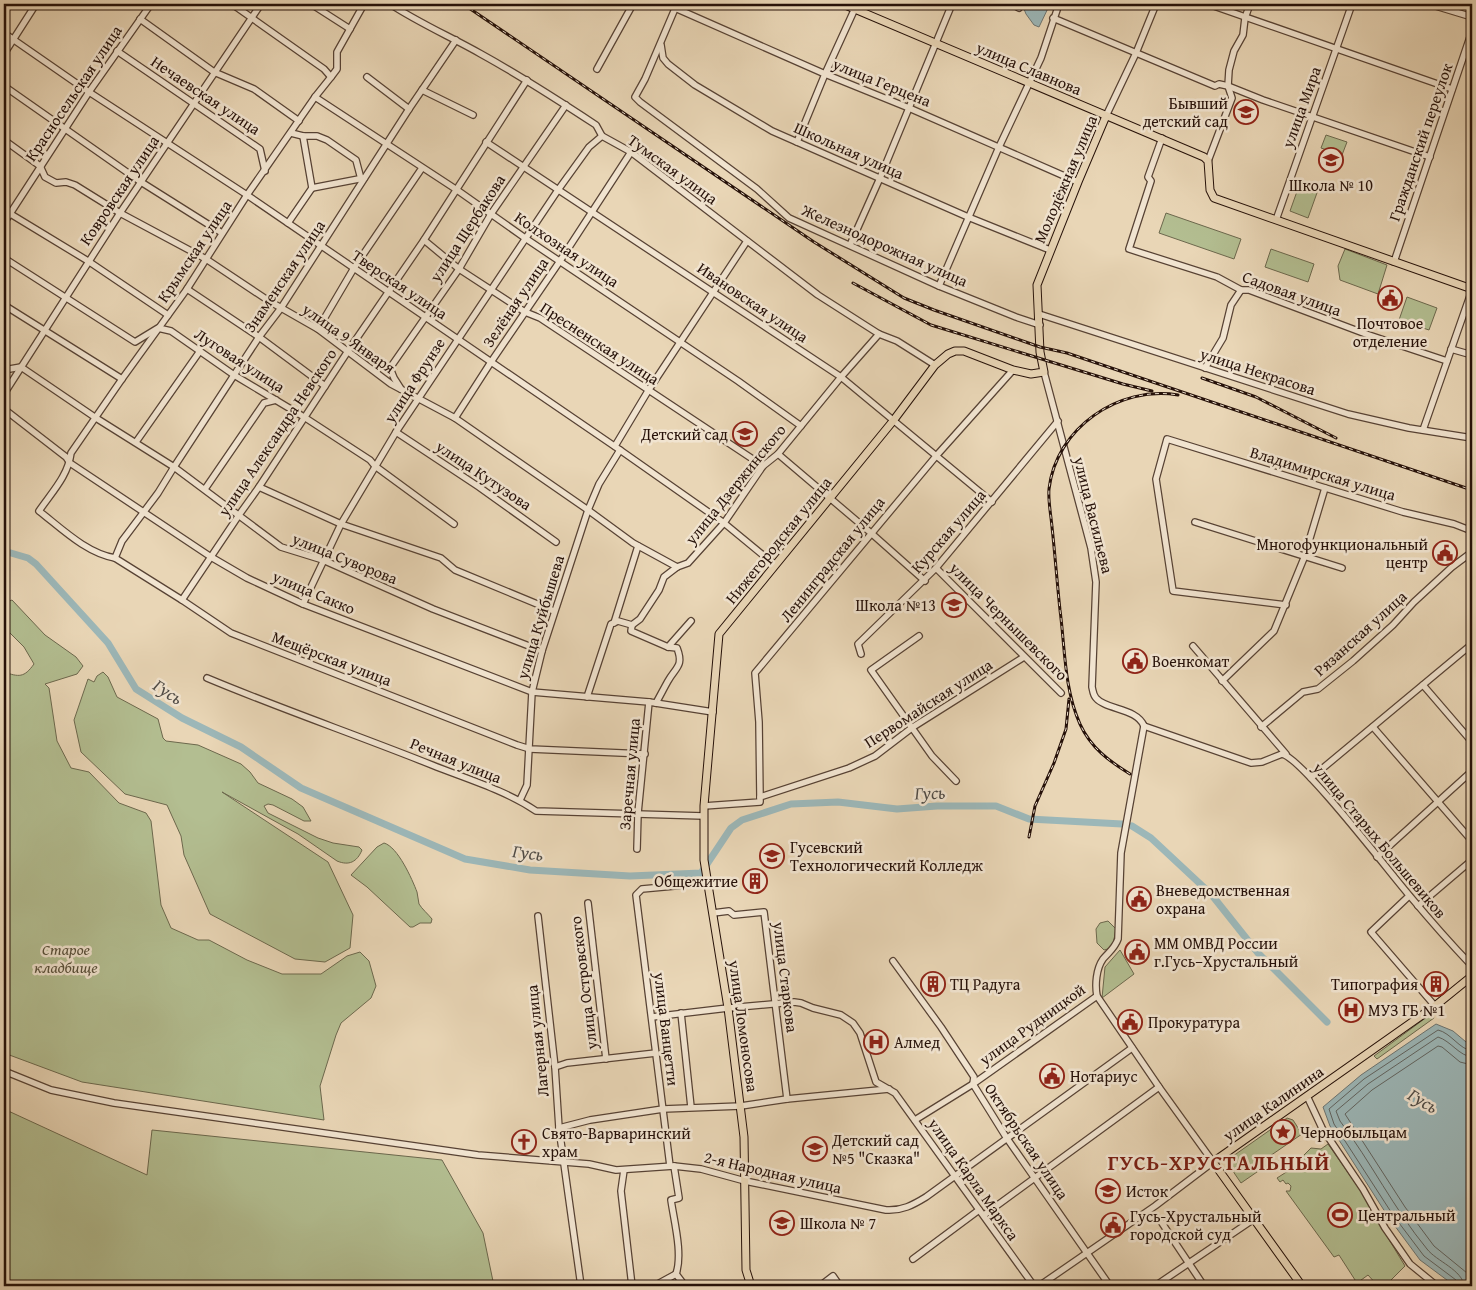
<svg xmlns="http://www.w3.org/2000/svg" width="1476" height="1290" viewBox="0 0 1476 1290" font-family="'Gentium Book Plus',serif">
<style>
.green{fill:#b3be91;stroke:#6c684d}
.water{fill:#9cb7b8;stroke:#6d7572}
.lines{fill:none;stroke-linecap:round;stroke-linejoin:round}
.shore{stroke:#616460;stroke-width:1}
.river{stroke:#9cb7b8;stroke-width:7}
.minor-casing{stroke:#574234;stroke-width:8}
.major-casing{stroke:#261109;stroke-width:9}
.minor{stroke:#f1e4d0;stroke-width:5.5}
.major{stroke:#e9d6b6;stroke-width:7}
.rail-casing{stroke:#261109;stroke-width:3}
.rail{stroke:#f1e4d0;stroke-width:1;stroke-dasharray:4;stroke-linecap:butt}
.labels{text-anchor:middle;stroke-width:5;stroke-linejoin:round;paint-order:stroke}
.street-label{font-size:16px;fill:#261109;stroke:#f1e4d0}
.poi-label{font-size:16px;fill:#261109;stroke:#f1e4d0;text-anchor:start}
.park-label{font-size:16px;font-style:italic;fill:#574e39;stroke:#f1e4d0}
.water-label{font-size:18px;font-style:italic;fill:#4f4b46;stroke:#f1e4d0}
.district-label{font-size:21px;font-weight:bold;letter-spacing:1px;fill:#7a1f14;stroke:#f1e4d0}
</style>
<rect width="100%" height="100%" fill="#e9d6b6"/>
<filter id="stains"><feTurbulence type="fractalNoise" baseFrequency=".004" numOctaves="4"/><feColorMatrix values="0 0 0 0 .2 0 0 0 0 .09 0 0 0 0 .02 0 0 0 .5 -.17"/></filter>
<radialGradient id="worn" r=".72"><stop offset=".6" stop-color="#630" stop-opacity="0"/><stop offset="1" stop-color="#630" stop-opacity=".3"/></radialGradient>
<!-- green -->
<g class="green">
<polygon points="1326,135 1347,142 1342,155 1321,148"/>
<polygon points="1300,183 1318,190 1308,218 1290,211"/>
<polygon points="1166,213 1241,239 1234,259 1159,233"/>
<polygon points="1271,249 1314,264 1308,282 1265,267"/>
<polygon points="1345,249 1387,265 1378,294 1340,280 1338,266"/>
<polygon points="1407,297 1437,308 1429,330 1399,320"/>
<path d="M12,600L45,635L76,657L83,666L77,674L45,684L49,688L57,741L71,768L89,772L119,803L146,813L151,821L161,905L171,928L198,940H209L247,960L282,974H321L347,956L360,952L369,961L376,986L371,998L341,1023L336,1035L320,1086L324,1120L82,1082L4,1053V672C19,677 24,678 34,664L24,647L4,627V603Z"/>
<path d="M103,672L108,677L117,697L158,719L163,738L166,741L198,745L241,764L250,772L258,783L292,799L303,807L311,821H304L273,805L268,804L264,806L268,813L318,838L333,843L359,847L362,850C357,862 349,866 337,861L298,834L222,792L328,862L353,915L350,948L325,962L295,959L210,914L184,855L181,836L167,805L125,794L81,752L74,720L88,679L94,682L97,676Z"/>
<path d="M384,843C398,847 412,879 417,892C418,896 418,900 419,904C422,909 428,914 432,919L431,923H420L413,927H410L367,887L351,875L377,847Z"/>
<polygon points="1108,921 1116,929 1113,944 1108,949 1104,950 1097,943 1096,929 1100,923"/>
<polygon points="1120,950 1134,974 1102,998 1105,967"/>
<polygon points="1431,1014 1434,1018 1377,1059 1374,1056"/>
<polygon points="4,1109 147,1175 152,1130 442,1160 483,1233 494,1286 4,1286"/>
<polygon points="1287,1118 1293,1120 1302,1134 1267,1158 1270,1163 1241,1183 1226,1161"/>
<polygon points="1328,1144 1372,1207 1379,1223 1405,1266 1385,1286 1378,1286 1368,1275 1357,1283 1339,1255 1334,1257 1286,1191 1290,1191 1291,1186 1288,1183 1286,1184 1283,1180 1280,1182 1277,1178 1288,1171 1311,1148 1321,1149"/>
</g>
<!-- water -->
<g class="water">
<polygon points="1022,4 1050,4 1039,27 1034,25 1026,14"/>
<polygon points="1436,1024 1453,1031 1472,1047 1472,1286 1455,1286 1420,1260 1389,1218 1330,1126 1323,1107 1361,1075"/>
</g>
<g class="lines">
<!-- shore -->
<g class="shore">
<path d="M1458,1286L1456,1280L1424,1256L1393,1215L1334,1124L1329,1109L1364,1079L1438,1030C1451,1033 1459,1049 1472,1051"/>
<path d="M1464,1286C1463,1270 1436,1261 1427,1249C1394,1209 1371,1162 1340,1121L1336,1111L1368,1084L1438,1037C1451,1041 1459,1056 1472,1057"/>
<polyline points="1472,1286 1471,1280 1467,1273 1434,1246 1405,1207 1345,1114 1372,1090 1438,1046 1442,1047 1460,1062 1472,1065"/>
</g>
<!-- river -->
<g class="river">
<polyline points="4,551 28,558 36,564 108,643 136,689 182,718 241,747 301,788 465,859 530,870 630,876 701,873 731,828 742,820 791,804 838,802 897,809 937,806 996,806 1029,819 1122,824"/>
<polyline points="1132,826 1151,838 1211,894 1258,953 1327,1022"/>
</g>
<defs>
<g id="minor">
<polyline points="232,4 324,69 331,77"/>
<polyline points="311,4 350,29"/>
<path d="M364,4L337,52V69L331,77L315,97L247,195L187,289L122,379L71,453C68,476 52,492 39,511C61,528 86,553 115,558L182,600L231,633L517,745L530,749L645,754"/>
<path d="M390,4C419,23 451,37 481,54C521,76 558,100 596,125L602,136L631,152L818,295L879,334L897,341L935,365"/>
<polyline points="666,4 825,74 909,108 1078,182"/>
<polyline points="677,4 645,79 635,97 640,102 757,189 789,218 939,286 1016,317 1040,325"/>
<polyline points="1012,4 1019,8"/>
<polyline points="1208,4 1452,89"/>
<polyline points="1429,4 1472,17"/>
<polyline points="1053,18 1215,86 1219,84 1228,86 1263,100 1430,157"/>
<polyline points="140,19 214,72 254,89 299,121"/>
<polyline points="4,33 89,92 247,195 620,450 724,523 775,565"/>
<polyline points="661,45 663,58 668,64 695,85 772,131 968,217 1050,250"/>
<polyline points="117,51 260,149 265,171"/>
<polyline points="4,54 36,4"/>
<polyline points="597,69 633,4"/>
<polyline points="367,77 409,109"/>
<polyline points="4,86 141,182 222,233"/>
<polyline points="422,90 473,115"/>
<polyline points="315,97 457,190 525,238 738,381 801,426"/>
<polyline points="1106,116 1136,53 1156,4"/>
<polyline points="291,133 303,136 317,136 327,140 356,160 361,179"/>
<polyline points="1162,138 1148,177 1151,181 1129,249 1217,277 1241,290 1249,290 1366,334 1447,361"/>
<polyline points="4,140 40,166 45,177 56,183 66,182 75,185 120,213 206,259 269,301 318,329 391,384 455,418 588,510 633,543 677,567"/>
<polyline points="486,142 841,377 992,502"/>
<polyline points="797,142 825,74 857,4"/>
<polyline points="1208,161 1232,98 1228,86 1229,70 1234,51 1243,35 1245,18 1250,4"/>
<polyline points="312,188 364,178"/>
<polyline points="4,210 88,261 168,315"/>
<polyline points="1276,220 1352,4"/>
<polyline points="4,223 89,92 151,4"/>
<polyline points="288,223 312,188 303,136"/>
<polyline points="424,240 459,269 525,312 540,318 763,466"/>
<polyline points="850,245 880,178 952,4"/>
<polyline points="4,258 135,342 158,328 171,331 234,375 304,417 370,460 375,466 454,524"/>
<polyline points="1394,262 1472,31"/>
<polyline points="939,286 999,147 1041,58 1059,4"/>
<polyline points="187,289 259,337 325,386"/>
<polyline points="4,305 122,379"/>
<polyline points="1039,314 1348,414 1409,428 1472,438"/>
<polyline points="318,329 354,268 422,168"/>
<polyline points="1451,349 1472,355"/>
<polyline points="1205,368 1223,338 1231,305 1241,290"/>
<polyline points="4,370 21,367 96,418 174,467 281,547 323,560 433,609 542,651"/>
<path d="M1044,372L1091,548L1096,582L1092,687C1093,691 1093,695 1096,698C1106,710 1137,708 1144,726"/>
<polyline points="401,389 394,378 390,368 459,269 491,214 566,105"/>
<polyline points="4,394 120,213 261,4"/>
<polyline points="4,409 66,457 70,463 211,557 247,578 303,604 532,692 649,702 713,712"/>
<polyline points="455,418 491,362 560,261 631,152"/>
<polyline points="1423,430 1472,290"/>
<polyline points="396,432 479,487 556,542"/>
<polyline points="136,442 200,351"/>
<polyline points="615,446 648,391 747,241"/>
<polyline points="778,454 871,533 925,581"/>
<polyline points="259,487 341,524 441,558 455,570 554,611"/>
<polyline points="205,489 264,403 276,400"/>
<polyline points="1195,522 1342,568"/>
<polyline points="115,558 122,541 158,493 174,467 259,337 281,308 409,109 456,40"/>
<polyline points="936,568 1061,693"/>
<polyline points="182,600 239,515 259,487 348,351 424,240 527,80"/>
<polyline points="303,604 341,524 396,432 558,190 589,147 602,136"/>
<polyline points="1286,605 1173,591 1156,479 1167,439 1403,512 1454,524 1472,531"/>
<polyline points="614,623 638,546"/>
<path d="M632,625L631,631L668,647L677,648C684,666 676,667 668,681C664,688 660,696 656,703"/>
<polyline points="919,636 871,670 932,756 956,781"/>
<polyline points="1193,646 1286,754"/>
<polyline points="668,647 691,621"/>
<polyline points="861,654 858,644 936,568 1058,421"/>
<path d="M207,678C281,709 357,735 432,765C467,779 505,790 536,811L704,816"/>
<polyline points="1222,681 1274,631 1304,558 1325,488"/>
<polyline points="1423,685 1472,742"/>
<polyline points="587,697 611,624 618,621 632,625 640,619 659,590 664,577 677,567 688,563 724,523 763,466 778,454 841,377 879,334"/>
<path d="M1144,726L1251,763L1262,762L1282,754C1302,758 1390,873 1409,895C1429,919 1450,943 1472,966"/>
<polyline points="1261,727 1303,692 1318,689 1353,661 1393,625 1414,602 1452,567 1472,552"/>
<polyline points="1373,727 1472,841"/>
<polyline points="1311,778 1472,644"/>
<polyline points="760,797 759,722 755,673 937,455 1013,370"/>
<polyline points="520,800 527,785 532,692 542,651 588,510 599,484 620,450"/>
<polyline points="704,806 760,802 760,797 849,768 875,756 913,727 1024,657"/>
<polyline points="637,849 638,813 649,702"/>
<polyline points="1377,857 1472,771"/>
<polyline points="1409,896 1371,932 1435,1006"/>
<polyline points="588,903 606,1059"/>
<polyline points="1418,906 1472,860"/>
<polyline points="713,913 729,911 734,915 764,912 787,1099"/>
<polyline points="538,916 555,1067 559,1128 581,1286"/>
<polyline points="893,961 941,1027 974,1077 973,1084 1006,1137 1110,1286"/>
<polyline points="681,1013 691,1107"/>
<polyline points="652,1017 728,1008 794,1002 801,1003 813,1008 841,1015 853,1023 860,1033 876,1082 895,1093 1034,1286"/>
<polyline points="555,1067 567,1063 656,1053"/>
<path d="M4,1071L51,1090L114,1103L478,1155L589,1164L616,1170L674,1166L701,1169L745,1181L886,1210C902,1211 913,1205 926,1197L1132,1048"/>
<polyline points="1307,1096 1322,1128 1363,1189 1385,1228 1410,1264 1437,1286"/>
<polyline points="915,1120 973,1084 1097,996"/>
<polyline points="559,1128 590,1120 663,1109 741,1106 787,1099 889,1089"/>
<polyline points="670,1166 636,895 642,889 707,883"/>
<path d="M674,1166L679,1198L671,1200C674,1221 683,1254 676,1274L685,1286"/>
<polyline points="624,1170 621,1191 632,1286"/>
<polyline points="984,1215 1159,1087"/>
<polyline points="1160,1220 1204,1286"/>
<polyline points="913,1259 979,1210"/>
<polyline points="654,1286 676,1274"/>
<polyline points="820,1286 833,1276 840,1286"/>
<path d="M1039,1286L1155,1206L1213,1162L1159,1087L1097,996C1095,985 1096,969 1103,959C1109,952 1115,948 1118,939L1121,853L1144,726"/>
<polyline points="1155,1286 1254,1219"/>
</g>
<g id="major">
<polyline points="843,4 1204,157 1208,161 1210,190 1214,198 1472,289"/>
<polyline points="751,1286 746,1270 744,1137 728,1008 704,860 704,806 719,634 893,421 935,365 948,354 955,351 964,351 1013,370 1031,374 1044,372 1040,352 1037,285 1078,182 1106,116"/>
<polyline points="1302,1286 1213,1162 1435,1006 1472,976"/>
</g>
</defs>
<!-- minor casing -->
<use href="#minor" class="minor-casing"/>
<!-- major casing -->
<use href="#major" class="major-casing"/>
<!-- minor -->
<use href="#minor" class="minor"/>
<!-- major -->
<use href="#major" class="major"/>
<defs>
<g id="rail">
<polyline points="463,4 814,242 904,298 934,310 1040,347 1067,353 1472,490"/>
<polyline points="853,283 931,325 1123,384 1152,391"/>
<polyline points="1202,378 1256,397 1336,438"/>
<path d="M1130,774C1109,761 1091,748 1080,724C1064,689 1065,647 1060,610C1057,582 1055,554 1052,527C1051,515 1048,501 1049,489C1056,428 1119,385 1178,395"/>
<polyline points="1029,837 1035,806 1054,763 1066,729 1069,699"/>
</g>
</defs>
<!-- rail casing -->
<use href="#rail" class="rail-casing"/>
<!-- rail -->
<use href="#rail" class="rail"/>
</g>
<!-- icons -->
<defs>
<symbol id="school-ring" viewBox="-11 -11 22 22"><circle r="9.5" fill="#f1e4d0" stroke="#8f2418" stroke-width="1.5"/><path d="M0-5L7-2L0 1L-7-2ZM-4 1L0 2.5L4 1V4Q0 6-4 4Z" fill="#8f2418"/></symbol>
<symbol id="civic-ring" viewBox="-11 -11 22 22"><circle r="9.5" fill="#f1e4d0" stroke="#8f2418" stroke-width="1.5"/><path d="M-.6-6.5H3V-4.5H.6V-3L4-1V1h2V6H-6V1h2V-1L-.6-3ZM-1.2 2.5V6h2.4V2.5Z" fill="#8f2418"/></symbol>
<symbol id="university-ring" viewBox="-11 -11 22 22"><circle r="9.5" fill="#f1e4d0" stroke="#8f2418" stroke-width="1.5"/><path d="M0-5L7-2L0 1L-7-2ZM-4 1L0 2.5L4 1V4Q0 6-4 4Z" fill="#8f2418"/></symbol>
<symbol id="building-ring" viewBox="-11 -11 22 22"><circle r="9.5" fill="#f1e4d0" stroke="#8f2418" stroke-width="1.5"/><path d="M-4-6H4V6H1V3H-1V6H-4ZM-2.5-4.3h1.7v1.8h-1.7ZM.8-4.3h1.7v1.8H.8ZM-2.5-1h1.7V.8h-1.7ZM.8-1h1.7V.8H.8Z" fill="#8f2418"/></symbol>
<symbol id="hospital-ring" viewBox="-11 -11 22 22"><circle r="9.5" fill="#f1e4d0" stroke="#8f2418" stroke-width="1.5"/><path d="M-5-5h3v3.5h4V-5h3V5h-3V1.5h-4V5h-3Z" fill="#8f2418"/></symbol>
<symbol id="sight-ring" viewBox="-11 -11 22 22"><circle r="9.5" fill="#f1e4d0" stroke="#8f2418" stroke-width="1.5"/><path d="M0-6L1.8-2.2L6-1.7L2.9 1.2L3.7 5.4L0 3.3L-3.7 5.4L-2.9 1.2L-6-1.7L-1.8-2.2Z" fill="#8f2418"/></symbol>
<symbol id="church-ring" viewBox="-11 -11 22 22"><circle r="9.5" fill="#f1e4d0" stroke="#8f2418" stroke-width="1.5"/><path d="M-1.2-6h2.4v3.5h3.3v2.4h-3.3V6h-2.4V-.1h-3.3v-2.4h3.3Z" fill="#8f2418"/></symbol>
<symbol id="stadium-ring" viewBox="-11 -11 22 22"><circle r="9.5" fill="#f1e4d0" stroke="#8f2418" stroke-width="1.5"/><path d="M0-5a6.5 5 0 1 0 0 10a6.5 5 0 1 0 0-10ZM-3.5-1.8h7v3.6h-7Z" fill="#8f2418"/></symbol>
</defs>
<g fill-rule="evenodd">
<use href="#school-ring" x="1232" y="98" width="28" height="28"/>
<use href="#school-ring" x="1317" y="146" width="28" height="28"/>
<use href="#civic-ring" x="1376" y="284" width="28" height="28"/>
<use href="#school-ring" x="731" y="420" width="28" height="28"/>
<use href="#civic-ring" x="1431" y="539" width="28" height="28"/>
<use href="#school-ring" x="940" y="591" width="28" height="28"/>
<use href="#civic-ring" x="1121" y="647" width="28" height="28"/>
<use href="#university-ring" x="758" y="842" width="28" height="28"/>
<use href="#building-ring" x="741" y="867" width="28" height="28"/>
<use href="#civic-ring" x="1125" y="885" width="28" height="28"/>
<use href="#civic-ring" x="1123" y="938" width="28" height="28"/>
<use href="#building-ring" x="919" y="970" width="28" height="28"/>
<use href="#building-ring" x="1422" y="970" width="28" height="28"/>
<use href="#hospital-ring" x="1337" y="996" width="28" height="28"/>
<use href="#civic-ring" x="1116" y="1008" width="28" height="28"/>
<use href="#hospital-ring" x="862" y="1028" width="28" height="28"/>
<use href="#civic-ring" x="1038" y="1062" width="28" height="28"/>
<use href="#sight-ring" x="1269" y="1118" width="28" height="28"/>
<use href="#church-ring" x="510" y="1128" width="28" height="28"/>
<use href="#school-ring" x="801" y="1135" width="28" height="28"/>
<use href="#school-ring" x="1094" y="1177" width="28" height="28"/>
<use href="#stadium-ring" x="1326" y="1201" width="28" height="28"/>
<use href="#school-ring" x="768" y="1209" width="28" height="28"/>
<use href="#civic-ring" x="1099" y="1211" width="28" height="28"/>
</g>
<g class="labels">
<!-- street labels -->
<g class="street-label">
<text transform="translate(1029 68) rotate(23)" y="6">улица Славнова</text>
<text transform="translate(882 82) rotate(22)" y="6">улица Герцена</text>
<text transform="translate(73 93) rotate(-56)" y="6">Красносельская улица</text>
<text transform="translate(206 95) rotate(34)" y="6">Нечаевская улица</text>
<text transform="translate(1301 107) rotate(-70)" y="6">улица Мира</text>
<text transform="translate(1420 142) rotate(-71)" y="6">Гражданский переулок</text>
<text transform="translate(849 150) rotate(24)" y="6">Школьная улица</text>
<text transform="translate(673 169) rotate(36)" y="6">Тумская улица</text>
<text transform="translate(1065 179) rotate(-67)" y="6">Молодёжная улица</text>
<text transform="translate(119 190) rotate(-56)" y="6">Ковровская улица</text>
<text transform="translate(467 228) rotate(-57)" y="6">улица Щербакова</text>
<text transform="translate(885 245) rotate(24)" y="6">Железнодорожная улица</text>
<text transform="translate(567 249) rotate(34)" y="6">Колхозная улица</text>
<text transform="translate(194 251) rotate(-56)" y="6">Крымская улица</text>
<text transform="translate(284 276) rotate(-56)" y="6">Знаменская улица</text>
<text transform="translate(400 284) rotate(34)" y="6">Тверская улица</text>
<text transform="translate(1292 293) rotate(20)" y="6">Садовая улица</text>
<text transform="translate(515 302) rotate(-56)" y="6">Зелёная улица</text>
<text transform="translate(753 302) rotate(34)" y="6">Ивановская улица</text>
<text transform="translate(349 338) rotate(35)" y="6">улица 9 Января</text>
<text transform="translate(600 343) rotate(33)" y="6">Пресненская улица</text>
<text transform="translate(240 360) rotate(33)" y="6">Луговая улица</text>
<text transform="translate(1258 371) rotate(18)" y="6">улица Некрасова</text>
<text transform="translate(414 380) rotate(-57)" y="6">улица Фрунзе</text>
<text transform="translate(277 432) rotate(-56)" y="6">улица Александра Невского</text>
<text transform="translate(1323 473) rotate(17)" y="6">Владимирская улица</text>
<text transform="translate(484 475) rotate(34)" y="6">улица Кутузова</text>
<text transform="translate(735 484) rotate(-51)" y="6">улица Дзержинского</text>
<text transform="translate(1094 515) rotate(76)" y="6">улица Васильева</text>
<text transform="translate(948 531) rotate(-49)" y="6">Курская улица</text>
<text transform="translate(778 540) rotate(-51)" y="6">Нижегородская улица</text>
<text transform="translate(345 558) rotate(22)" y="6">улица Суворова</text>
<text transform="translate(832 559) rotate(-51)" y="6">Ленинградская улица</text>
<text transform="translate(314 592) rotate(23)" y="6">улица Сакко</text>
<text transform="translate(540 617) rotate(-73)" y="6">улица Куйбышева</text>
<text transform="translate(1009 621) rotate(45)" y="6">улица Чернышевского</text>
<text transform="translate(1360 633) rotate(-42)" y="6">Рязанская улица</text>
<text transform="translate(332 658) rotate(21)" y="6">Мещёрская улица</text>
<text transform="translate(928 703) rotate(-33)" y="6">Первомайская улица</text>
<text transform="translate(456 760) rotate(22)" y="6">Речная улица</text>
<text transform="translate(629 774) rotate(-85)" y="6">Заречная улица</text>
<text transform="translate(1380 840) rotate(50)" y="6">улица Старых Большевиков</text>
<text transform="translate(786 977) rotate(83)" y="6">улица Старкова</text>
<text transform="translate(583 983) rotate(-97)" y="6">улица Островского</text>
<text transform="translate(1032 1024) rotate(-36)" y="6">улица Рудницкой</text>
<text transform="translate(744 1026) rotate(82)" y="6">улица Ломоносова</text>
<text transform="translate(667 1029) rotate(83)" y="6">улица Ванцетти</text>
<text transform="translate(537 1041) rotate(-96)" y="6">Лагерная улица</text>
<text transform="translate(1273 1103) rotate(-35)" y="6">улица Калинина</text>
<text transform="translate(1027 1141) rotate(56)" y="6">Октябрьская улица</text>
<text transform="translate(773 1172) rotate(13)" y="6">2-я Народная улица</text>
<text transform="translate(974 1179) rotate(55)" y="6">улица Карла Маркса</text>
</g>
<!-- poi labels -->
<g class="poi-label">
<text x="1228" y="109" text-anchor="end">Бывший<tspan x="1228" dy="18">детский сад</tspan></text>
<text x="1331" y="191" text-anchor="middle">Школа № 10</text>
<text x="1390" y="329" text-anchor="middle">Почтовое<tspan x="1390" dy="18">отделение</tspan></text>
<text x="728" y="440" text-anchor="end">Детский сад</text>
<text x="1428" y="550" text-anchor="end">Многофункциональный<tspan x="1428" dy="18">центр</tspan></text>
<text x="936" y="611" text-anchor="end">Школа №13</text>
<text x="1152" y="667">Военкомат</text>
<text x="790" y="853">Гусевский<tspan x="790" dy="18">Технологический Колледж</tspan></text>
<text x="738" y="887" text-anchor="end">Общежитие</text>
<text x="1156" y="896">Вневедомственная<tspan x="1156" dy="18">охрана</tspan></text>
<text x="1154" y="949">ММ ОМВД России<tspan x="1154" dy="18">г.Гусь–Хрустальный</tspan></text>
<text x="950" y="990">ТЦ Радуга</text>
<text x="1418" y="990" text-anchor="end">Типография</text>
<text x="1368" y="1016">МУЗ ГБ №1</text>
<text x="1148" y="1028">Прокуратура</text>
<text x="894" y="1048">Алмед</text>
<text x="1070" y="1082">Нотариус</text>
<text x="1300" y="1138">Чернобыльцам</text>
<text x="542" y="1139">Свято-Варваринский<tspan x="542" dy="18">храм</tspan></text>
<text x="832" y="1146">Детский сад<tspan x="832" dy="18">№5 "Сказка"</tspan></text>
<text x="1126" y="1197">Исток</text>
<text x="1358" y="1221">Центральный</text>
<text x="1130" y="1222">Гусь-Хрустальный<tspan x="1130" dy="18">городской суд</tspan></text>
<text x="800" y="1229">Школа № 7</text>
</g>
<!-- park labels -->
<g class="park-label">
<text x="66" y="955">Старое<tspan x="66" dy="18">кладбище</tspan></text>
</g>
<!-- water labels -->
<g class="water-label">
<text transform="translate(168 692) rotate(33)" y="6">Гусь</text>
<text transform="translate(930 793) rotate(-2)" y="6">Гусь</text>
<text transform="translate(528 853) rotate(7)" y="6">Гусь</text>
<text transform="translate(1423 1101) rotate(31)" y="6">Гусь</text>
</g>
<!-- district labels -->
<g class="district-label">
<text x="1219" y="1170">ГУСЬ-ХРУСТАЛЬНЫЙ</text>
</g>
</g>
<!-- margin -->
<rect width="1476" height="1290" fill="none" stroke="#e9d6b6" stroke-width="20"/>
<rect x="5" y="5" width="1466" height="1280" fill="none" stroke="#261109" stroke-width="2.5"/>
<rect x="10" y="10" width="1456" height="1270" fill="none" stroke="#261109"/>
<rect width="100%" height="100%" filter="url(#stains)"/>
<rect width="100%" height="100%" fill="url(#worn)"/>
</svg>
